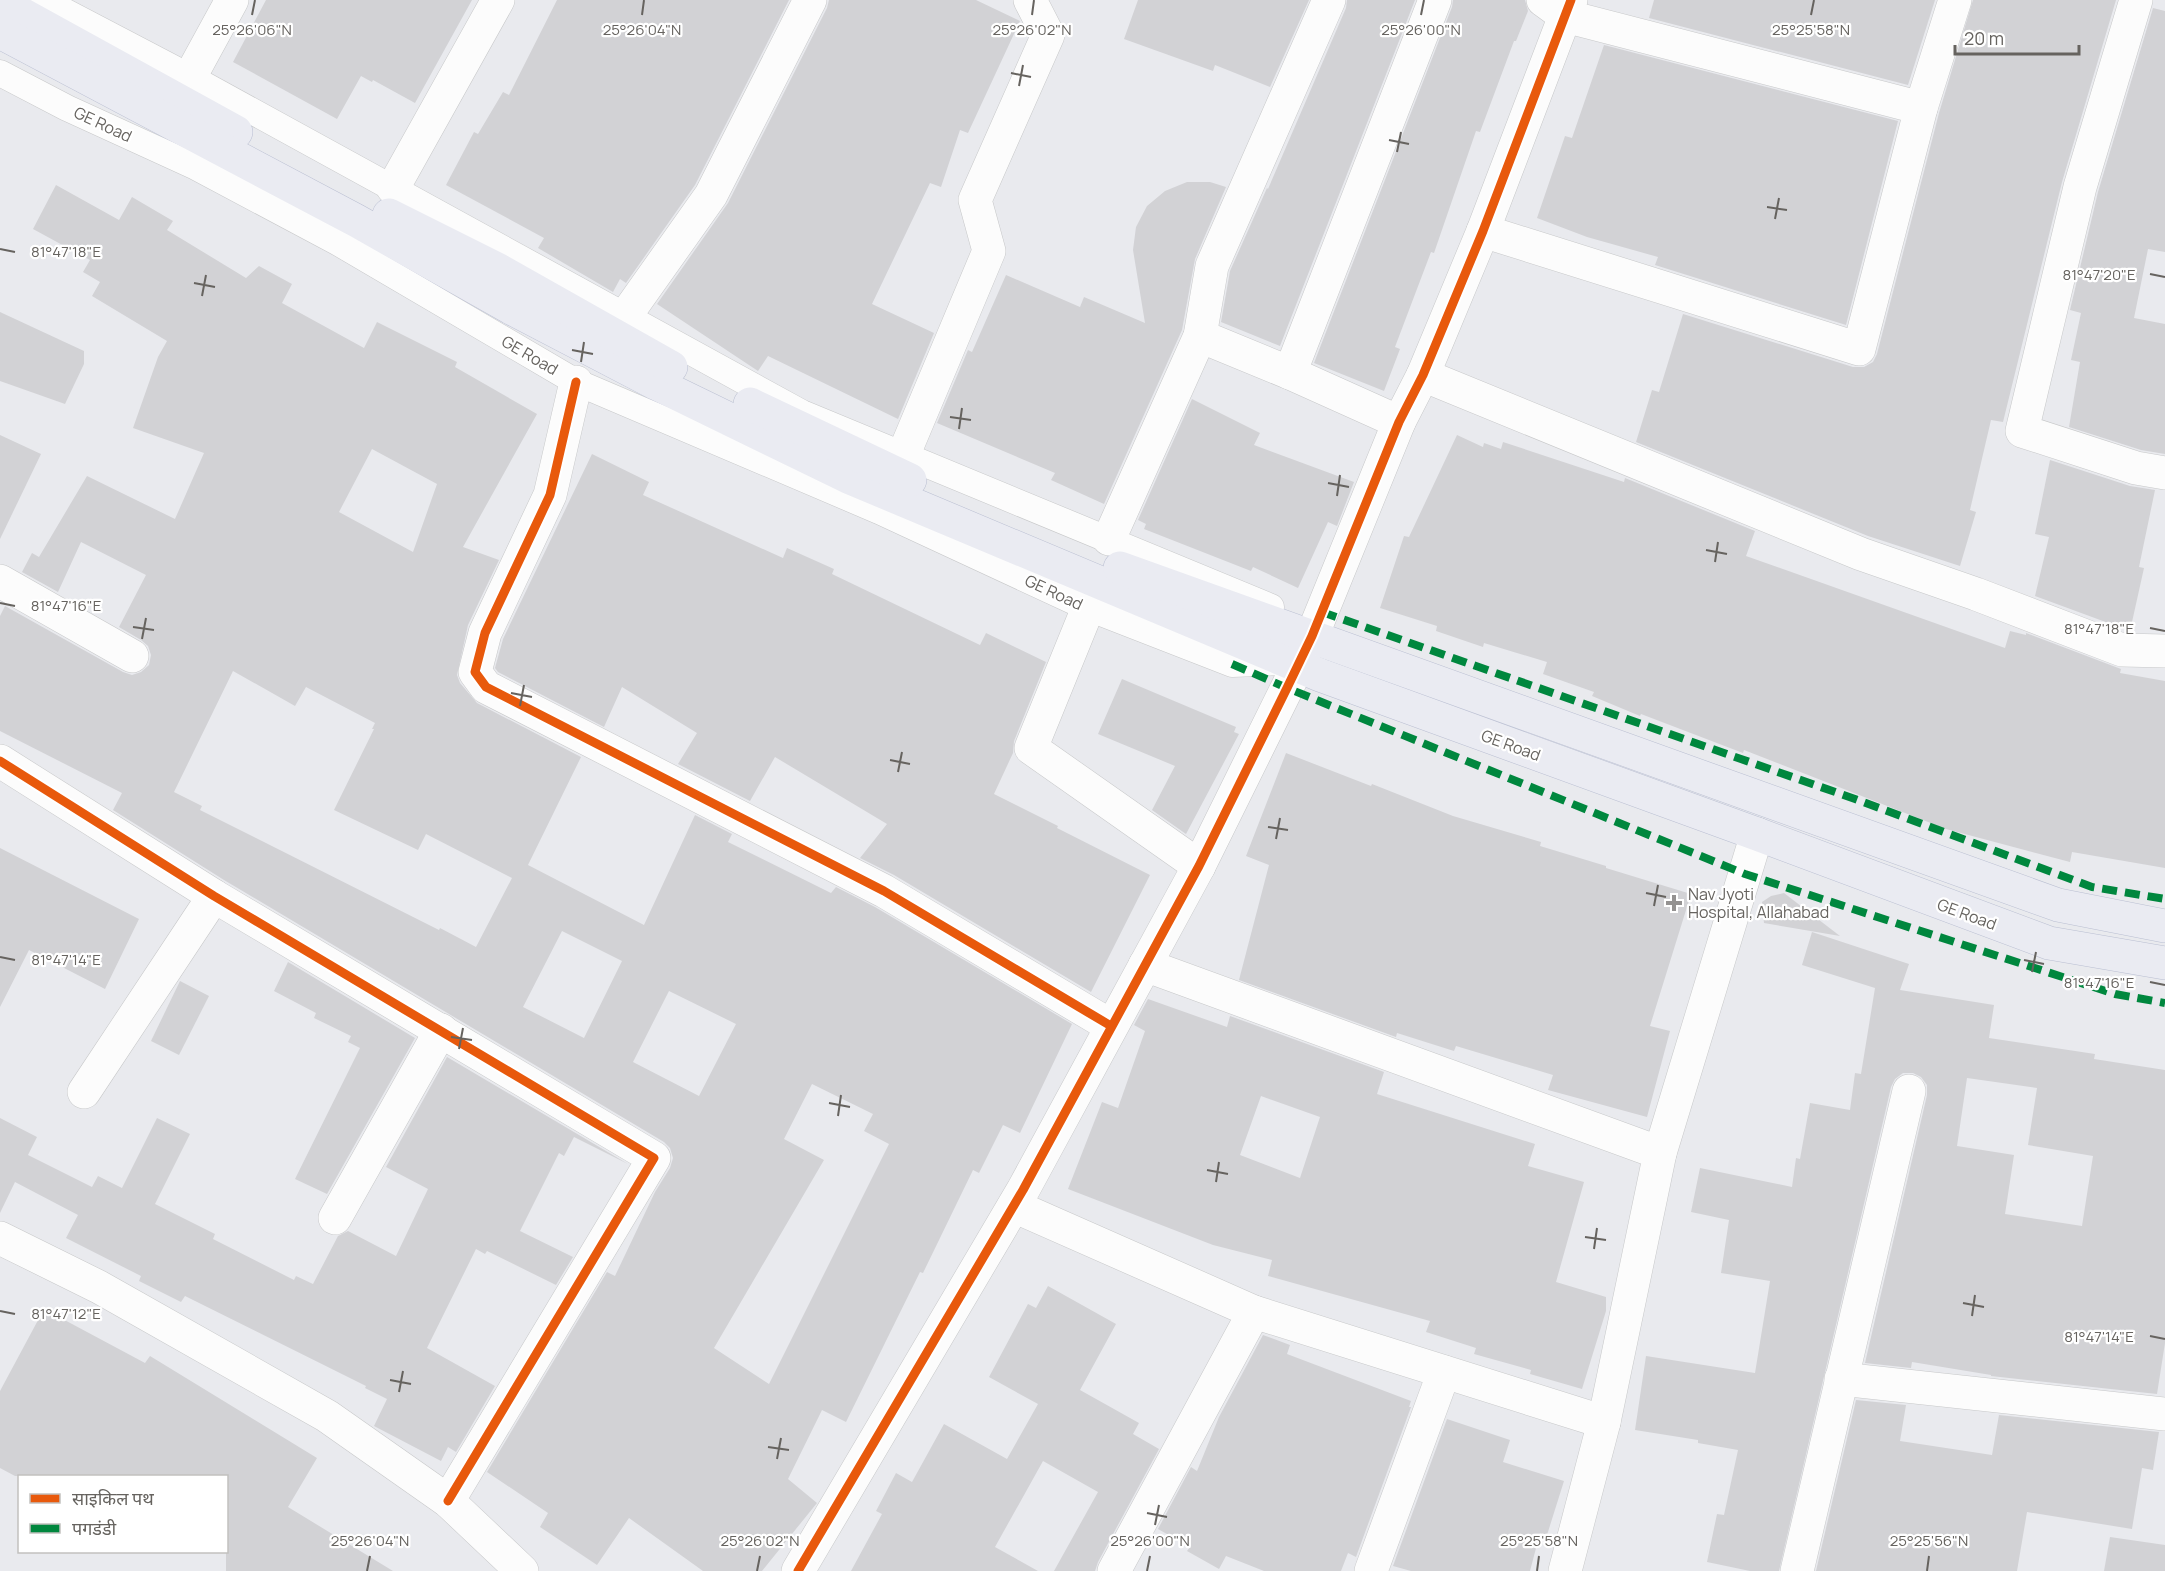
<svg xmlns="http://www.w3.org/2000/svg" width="2165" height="1571" viewBox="0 0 2165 1571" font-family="Manrope,'Noto Sans Devanagari',sans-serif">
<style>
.building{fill:#d2d2d5;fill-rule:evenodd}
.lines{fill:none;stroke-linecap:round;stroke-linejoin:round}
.service-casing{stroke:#c7c8c9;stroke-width:27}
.minor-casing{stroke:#c7c8c9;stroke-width:34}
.primary-casing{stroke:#babfd2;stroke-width:34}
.service{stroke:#fcfcfc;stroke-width:26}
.minor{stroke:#fcfcfc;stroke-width:33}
.primary{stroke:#eaebf2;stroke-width:33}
.quiet{stroke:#00873e;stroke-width:8;stroke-dasharray:15 8;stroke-linecap:butt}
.cycleway-casing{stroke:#fff;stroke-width:13}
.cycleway{stroke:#e8590c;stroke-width:9}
.ticks{fill:none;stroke:#66635f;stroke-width:2}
.poi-dot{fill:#949291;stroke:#fff;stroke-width:2}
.labels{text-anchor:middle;stroke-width:4.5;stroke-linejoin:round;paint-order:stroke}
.street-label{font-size:16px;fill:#66635f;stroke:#fff}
.poi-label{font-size:16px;fill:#66635f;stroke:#fff;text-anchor:start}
.ticks-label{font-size:15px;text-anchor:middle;fill:#66635f;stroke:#fff;stroke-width:4.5;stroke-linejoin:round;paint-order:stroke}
</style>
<rect width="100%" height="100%" fill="#e9eaee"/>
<!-- building -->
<g class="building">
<polygon points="266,0 472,0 415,103 373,80 372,82 361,76 337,119 233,62"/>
<polygon points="557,0 789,0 695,185 626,283 620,279 613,292 538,248 544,238 446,185 474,132 478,134 503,92 509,95"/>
<polygon points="829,0 976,0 1020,21 968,133 960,130 941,187 930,183 872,304 934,333 898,419 768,356 758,371 657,304 728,203 827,8"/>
<polygon points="1138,0 1309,0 1270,87 1215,65 1213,71 1124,39"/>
<polygon points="1347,0 1415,0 1280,346 1221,322 1230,271 1267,188 1268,189 1346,8"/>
<polygon points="1453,0 1525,0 1528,11 1516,41 1514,41 1480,132 1476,131 1434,253 1431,252 1395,347 1400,349 1384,391 1314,363 1452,7"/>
<polygon points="1654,0 1935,0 1908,85 1649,18"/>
<polygon points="1973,0 2116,0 2062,182 2003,422 1991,420 1970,510 1976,512 1960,566 1868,536 1636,442 1652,390 1659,392 1683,314 1853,367 1864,367 1873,362 1877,354 1939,113"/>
<polygon points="2153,8 2165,11 2165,252 2148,249 2134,318 2165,324 2165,454 2141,450 2069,427 2080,362 2071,360 2081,313 2070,310 2098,192"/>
<polygon points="1604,45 1898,121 1846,325 1655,265 1658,257 1587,237 1537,218 1565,136 1572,138"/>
<polygon points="1187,182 1210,182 1226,187 1195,259 1182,330 1104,504 1051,480 1055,473 937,423 968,350 972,352 1006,275 1080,307 1084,297 1145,323 1133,250 1136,227 1147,206 1165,191"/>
<path d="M56,185L119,220L132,197L173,221L167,230L246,278L259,266L292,284L282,303L364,348L377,322L457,362L455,367L537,414L463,547L499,560L468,625L457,675L460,683L477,703L581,757L528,865L644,925L695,815L732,834L728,842L831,893L836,887L875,907L1072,1024L1020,1133L1003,1125L979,1173L973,1170L923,1273L920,1272L846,1422L822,1410L788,1479L817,1503L762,1571H703L629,1518L597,1565L540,1527L548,1513L487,1472L607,1272L615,1276L655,1192L670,1168L673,1158L670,1148L664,1142L224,880L113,810L122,793L0,731V616L5,606L123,672L132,675L141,672L149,665L151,655L148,646L141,640L119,627L146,575L81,542L58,592L22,572L32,553L39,557L87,476L175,519L204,453L133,428L158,357L167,341L92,296L100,282L83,272L90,260L33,229ZM372,449L437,484L413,552L339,512ZM233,671L295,706L306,687L375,723L372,729H374L334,810L418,850L426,834L512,878L476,947L440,928L439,930L200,810L202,806L174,792ZM562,931L622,961L584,1038L523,1007ZM669,991L736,1024L699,1096L633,1062ZM812,1084L873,1114L864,1131L889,1144L769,1384L714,1348L824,1160L784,1139Z"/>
<polygon points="0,312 84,351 84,364 65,404 0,381"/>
<polygon points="1192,399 1260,433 1254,445 1354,482 1337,526 1328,522 1298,588 1253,567 1251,571 1144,529 1146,524 1138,520"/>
<polygon points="0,435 41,454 0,539"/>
<polygon points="1457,435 1483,447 1484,443 1501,449 1503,442 1624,482 1625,478 1755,531 1746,556 2005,648 2010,631 2026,635 2026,633 2121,669 2120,673 2165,681 2165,868 2072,852 2070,862 1946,829 1744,750 1743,753 1641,714 1640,716 1592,696 1594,692 1543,674 1547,662 1484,643 1483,647 1436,631 1437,626 1380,608 1404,536 1409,537"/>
<polygon points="592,454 649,482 643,495 783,558 787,548 834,569 832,574 980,645 986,633 1046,662 1014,741 1013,753 994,794 1058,826 1057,828 1150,875 1091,992 894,875 860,858 887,824 775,757 750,801 678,764 697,733 622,687 604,727 498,672 495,668 503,639"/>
<polygon points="2050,460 2130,486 2155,490 2139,567 2144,568 2130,631 2035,596 2049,537 2035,534"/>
<polygon points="1122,679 1236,727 1234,732 1239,734 1186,834 1152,810 1175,766 1098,734"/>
<polygon points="1286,753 1371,786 1372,784 1453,816 1541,842 1540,846 1606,866 1606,868 1691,894 1650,1026 1670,1031 1647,1117 1548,1090 1553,1075 1456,1046 1454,1051 1397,1033 1396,1037 1239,980 1269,865 1246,856"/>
<polygon points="0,848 139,919 105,989 29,950 0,1007"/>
<polygon points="1784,893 1840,936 1764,923 1762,902 1771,896"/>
<path d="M1812,932L1909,964L1900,990L1994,1005L1989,1038L2095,1054L2094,1059L2165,1070V1343L2157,1394L1991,1376V1375L1912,1362L1911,1368L1865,1363L1927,1095V1085L1921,1077L1913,1073H1903L1895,1079L1891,1087L1779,1571H1750L1707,1562L1717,1514L1724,1515L1738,1450L1698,1443V1440L1635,1430L1646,1356L1755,1373L1770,1281L1721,1273L1729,1220L1691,1212L1700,1168L1792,1187L1796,1158L1800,1159L1810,1103L1850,1110L1855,1073L1861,1074L1875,988L1802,965ZM1967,1078L2037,1088L2028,1145L2093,1156L2082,1226L2005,1214L2014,1155L1957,1146Z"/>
<polygon points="288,962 415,1038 327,1194 295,1179 360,1048 348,1042 351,1036 314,1018 316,1013 274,991"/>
<polygon points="180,981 209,996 179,1055 151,1041"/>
<path d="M1148,999L1227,1027L1230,1016L1384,1072L1377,1094L1535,1144L1528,1166L1584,1182L1556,1282L1606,1297V1311L1582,1389L1530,1374L1531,1370L1474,1354L1476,1348L1426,1332L1430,1321L1268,1276L1272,1260L1213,1245L1068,1189L1102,1102L1118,1108L1145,1031L1134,1025ZM1261,1096L1320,1117L1300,1178L1240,1155Z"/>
<polygon points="447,1057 628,1164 574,1137 564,1156 559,1153 520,1231 573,1257 556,1285 487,1251 485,1254 476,1249 427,1348 495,1386 456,1452 448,1447 441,1461 374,1426 387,1399 365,1388 366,1386 185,1296 181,1302 139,1281 141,1276 66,1238 78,1215 15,1182 0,1213 0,1118 37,1137 28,1155 92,1187 98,1176 122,1188 157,1118 190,1134 155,1204 215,1234 213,1239 294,1280 296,1276 313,1284 338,1236 348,1231 396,1256 428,1189 386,1167"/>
<polygon points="1048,1286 1116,1324 1080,1390 1139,1423 1133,1434 1159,1449 1098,1562 1095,1571 1054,1571 1098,1492 1043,1461 995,1547 1038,1571 851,1571 882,1514 876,1511 896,1473 912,1482 944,1424 1007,1459 1038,1404 989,1377 1028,1304 1036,1308"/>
<polygon points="44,1309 145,1363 150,1356 317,1458 288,1507 393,1571 226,1571 226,1476 15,1476 0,1468 0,1391"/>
<polygon points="1263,1335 1290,1345 1287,1354 1411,1401 1409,1407 1411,1407 1356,1557 1348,1553 1341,1571 1264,1571 1226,1556 1219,1569 1187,1551 1190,1547 1158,1529 1191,1467 1197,1471 1219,1417"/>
<polygon points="1856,1400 1906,1405 1900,1441 1992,1455 1999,1415 2159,1432 2153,1470 2142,1468 2132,1529 2027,1512 2017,1571 1816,1571"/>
<polygon points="1447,1419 1510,1440 1503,1462 1564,1481 1547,1535 1540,1533 1530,1571 1411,1571 1393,1566"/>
<polygon points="2110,1537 2165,1545 2165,1571 2104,1571"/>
</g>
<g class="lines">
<defs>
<g id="service">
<polyline points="43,0 190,77 802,413 1271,607"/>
<polyline points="0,73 67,108 196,167 337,242 576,382 879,511 1088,608 1232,664 1283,662"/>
</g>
<g id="minor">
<polyline points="1543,0 1565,16 1921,108"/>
<polyline points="2136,0 2080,187 2022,431 2136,468 2165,473"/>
<polyline points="190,77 232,0"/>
<polyline points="393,188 498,0"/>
<polyline points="1483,231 1859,349 1921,108 1955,0"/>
<polyline points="626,315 711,195 810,0"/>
<polyline points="1200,336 1290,373 1399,422"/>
<polyline points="1290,373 1435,0"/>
<polyline points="1423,375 1861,554 1976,594 2122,650 2165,651"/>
<polyline points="576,382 550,495 485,633 475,672 486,687 884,891 1111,1026"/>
<polyline points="903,456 989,251 975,200 1048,35 1030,0"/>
<polyline points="1109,539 1200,336 1212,266 1329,0"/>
<polyline points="0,581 132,656"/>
<polyline points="1088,608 1031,748 1199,866"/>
<polyline points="0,761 214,896 654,1158 448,1501"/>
<polyline points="1145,965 1660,1153"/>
<polyline points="84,1092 214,896"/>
<polyline points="1014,1206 1254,1312 1604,1422"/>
<polyline points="335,1218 441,1030"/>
<polyline points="0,1238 99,1287 327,1416 448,1501 522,1571"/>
<polyline points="1841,1379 2165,1414"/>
<polyline points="798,1571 1023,1190 1199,866 1287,688 1312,636 1399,422 1423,375 1483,231 1571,0"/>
<polyline points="1114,1571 1254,1312"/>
<polyline points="1371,1571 1444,1372"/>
<polyline points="1565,1571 1604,1422 1660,1153 1757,834"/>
<polyline points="1797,1571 1909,1091"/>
</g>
<g id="primary">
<polyline points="0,2 236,132"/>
<polyline points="0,32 357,221 511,308 657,384 848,477 1320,675 1757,834 2049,943 2165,963"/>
<polyline points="389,215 499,270 671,367"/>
<polyline points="750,404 910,480"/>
<polyline points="1120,568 2058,905 2165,926"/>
</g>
</defs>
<!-- service casing -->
<use href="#service" class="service-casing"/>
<!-- minor casing -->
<use href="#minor" class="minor-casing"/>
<!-- primary casing -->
<use href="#primary" class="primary-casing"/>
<!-- service -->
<use href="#service" class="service"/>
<!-- minor -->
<use href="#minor" class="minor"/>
<!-- primary -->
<use href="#primary" class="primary"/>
<!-- quiet -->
<g class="quiet">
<polyline points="1322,612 1855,799 2092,887 2165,899"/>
<polyline points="1232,664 1287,688 1745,874 2115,994 2165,1003"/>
</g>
<defs>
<g id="cycleway">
<polyline points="576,382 550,495 485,633 475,672 486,687 884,891 1111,1026"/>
<polyline points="0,761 214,896 654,1158 448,1501"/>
<polyline points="798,1571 1023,1190 1199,866 1287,688 1312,636 1399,422 1423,375 1483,231 1571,0"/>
</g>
</defs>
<!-- cycleway casing -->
<use href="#cycleway" class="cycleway-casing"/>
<!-- cycleway -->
<use href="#cycleway" class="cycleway"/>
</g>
<!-- ticks -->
<path class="ticks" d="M252,15L255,0M642,15L644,0M1032,15L1034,0M1421,15L1424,0M1811,15L1814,0M1011,73L1031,77M1019,86L1023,65M1389,140L1409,144M1397,152L1401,132M1767,207L1787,210M1775,219L1779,198M0,249L15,252M2150,274L2165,277M194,283L215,287M202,296L206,275M572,350L593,354M581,362L584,342M950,417L971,420M959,429L962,408M1328,483L1349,487M1337,496L1340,475M1706,550L1727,554M1715,562L1718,542M0,603L15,606M133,627L154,630M2150,628L2165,631M142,639L146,618M511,693L532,697M520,706L524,685M890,760L910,764M898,772L902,752M1268,827L1288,830M1276,839L1280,818M1646,893L1666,897M1654,906L1658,885M0,957L15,960M2024,960L2044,964M2032,972L2036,952M2150,982L2165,985M451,1037L472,1040M459,1049L463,1028M829,1103L850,1107M838,1116L841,1095M1207,1170L1228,1174M1216,1182L1219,1162M1585,1237L1606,1240M1594,1249L1597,1228M1963,1303L1984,1307M0,1311L15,1314M1972,1316L1975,1295M2150,1336L2165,1339M390,1380L411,1384M399,1392L403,1371M768,1447L789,1450M777,1459L781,1438M1147,1513L1167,1517M1155,1525L1159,1505M367,1571L370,1556M757,1571L760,1556M1147,1571L1150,1556M1537,1571L1539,1556M1927,1571L1929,1556"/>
<!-- markers -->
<path class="poi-dot" d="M1671 894h6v6h6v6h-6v6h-6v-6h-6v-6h6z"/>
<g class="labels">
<!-- street labels -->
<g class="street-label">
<text transform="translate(103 124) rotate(25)" y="6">GE Road</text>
<text transform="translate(530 355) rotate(30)" y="6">GE Road</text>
<text transform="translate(1054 592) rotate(25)" y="6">GE Road</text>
<text transform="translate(1511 745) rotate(20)" y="6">GE Road</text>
<text transform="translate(1967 914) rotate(20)" y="6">GE Road</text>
</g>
<!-- poi labels -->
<g class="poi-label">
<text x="1688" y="900">Nav Jyoti<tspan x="1688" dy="18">Hospital, Allahabad</tspan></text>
</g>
</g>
<g class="ticks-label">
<text x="252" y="35">25°26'06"N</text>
<text x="642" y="35">25°26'04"N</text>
<text x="1032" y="35">25°26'02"N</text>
<text x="1421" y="35">25°26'00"N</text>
<text x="1811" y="35">25°25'58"N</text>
<text x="66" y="257">81°47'18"E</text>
<text x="2099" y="280">81°47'20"E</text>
<text x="66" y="611">81°47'16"E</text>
<text x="2099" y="634">81°47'18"E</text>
<text x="66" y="965">81°47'14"E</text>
<text x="2099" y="988">81°47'16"E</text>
<text x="66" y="1319">81°47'12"E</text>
<text x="2099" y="1342">81°47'14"E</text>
<text x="370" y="1546">25°26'04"N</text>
<text x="760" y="1546">25°26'02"N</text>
<text x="1150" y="1546">25°26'00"N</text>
<text x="1539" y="1546">25°25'58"N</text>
<text x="1929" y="1546">25°25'56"N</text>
</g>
<!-- legend -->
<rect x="18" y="1475" width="210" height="78" fill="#ffffff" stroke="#c2c1bf" stroke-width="1.5"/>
<rect x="30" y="1494" width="30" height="9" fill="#e8590c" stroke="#c2c1bf" stroke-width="1.5"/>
<text x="72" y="1505" font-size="18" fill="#66635f">साइकिल पथ</text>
<rect x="30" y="1524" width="30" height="9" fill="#00873e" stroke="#c2c1bf" stroke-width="1.5"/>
<text x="72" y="1535" font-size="18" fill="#66635f">पगडंडी</text>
<!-- scale -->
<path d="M1955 45v9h124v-9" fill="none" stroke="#66635f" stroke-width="3"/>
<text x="1964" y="45" font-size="18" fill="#66635f" stroke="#ffffff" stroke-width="4.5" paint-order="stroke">20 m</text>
</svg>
